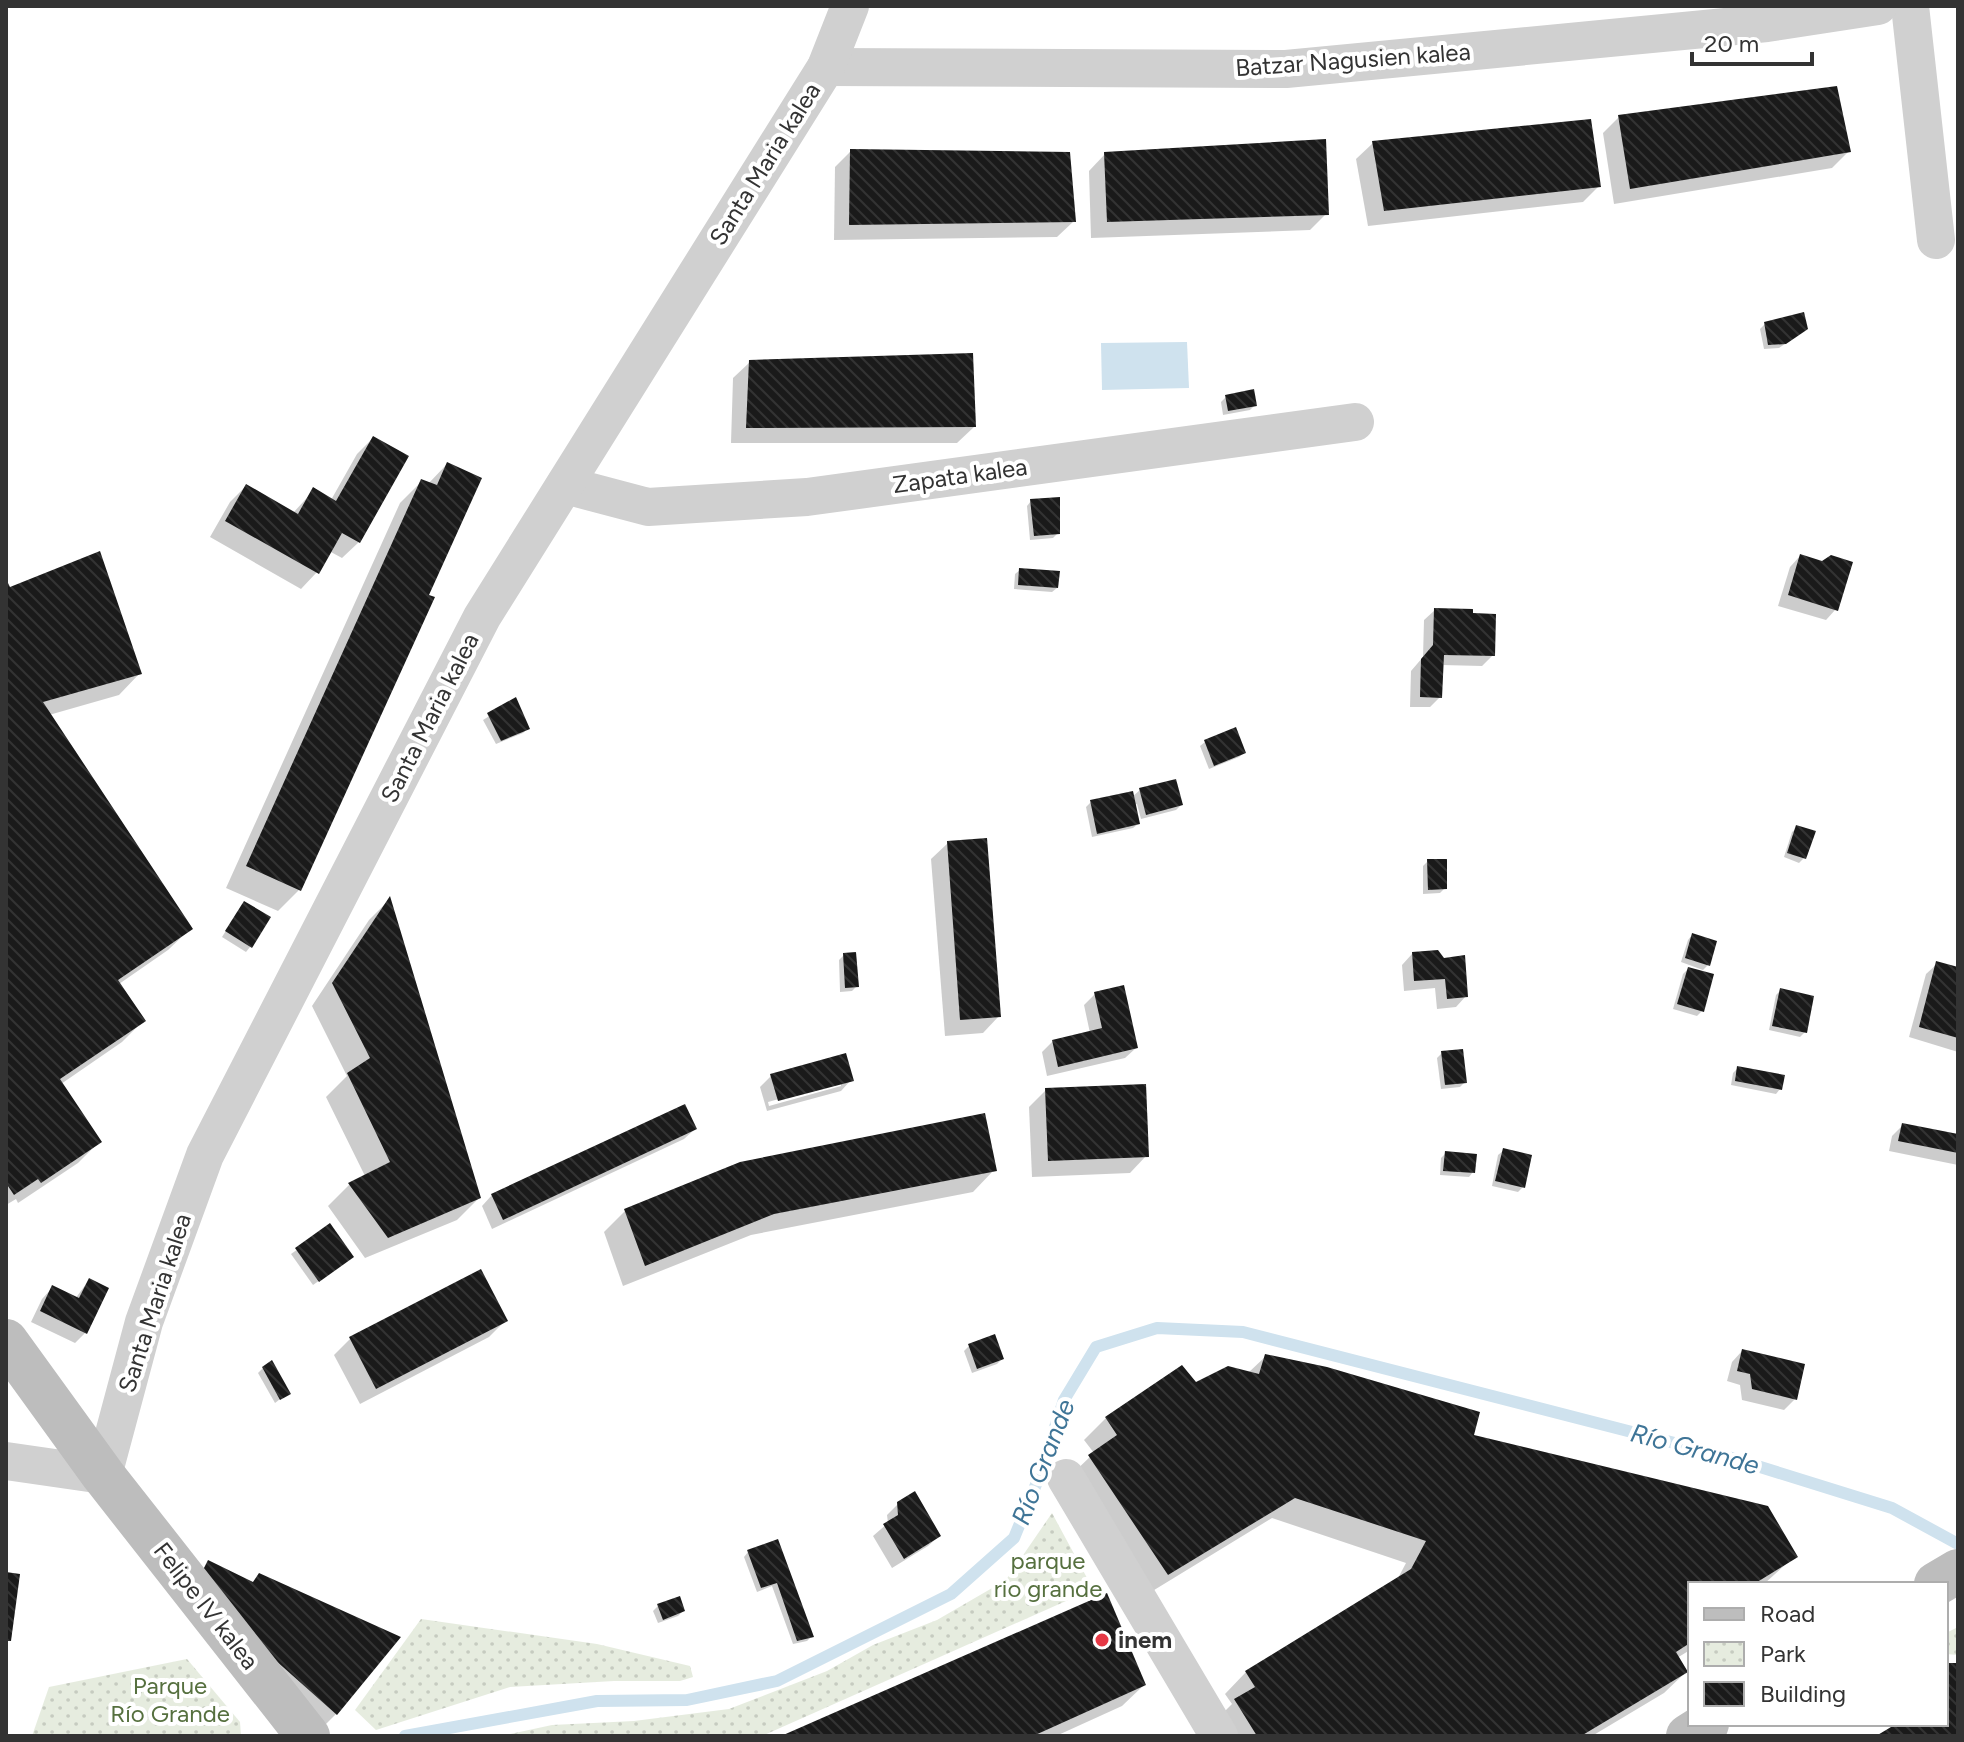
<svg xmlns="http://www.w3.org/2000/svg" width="1964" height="1742" viewBox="0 0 1964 1742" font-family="Figtree,sans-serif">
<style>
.park{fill:url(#park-dots)}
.water{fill:#cfe2ee}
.shadow{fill:#0003;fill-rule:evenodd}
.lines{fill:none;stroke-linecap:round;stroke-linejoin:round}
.stream{stroke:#cfe2ee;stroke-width:12}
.building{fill:url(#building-back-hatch)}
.street{stroke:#d0d0d0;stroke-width:38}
.secondary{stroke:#bdbdbd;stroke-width:44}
.poi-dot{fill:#e63946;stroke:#fff;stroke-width:3}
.labels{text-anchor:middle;stroke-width:8;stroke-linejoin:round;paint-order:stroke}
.street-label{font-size:24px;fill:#333;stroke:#fff}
.park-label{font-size:24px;fill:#56703f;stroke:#fff}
.poi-label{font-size:24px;font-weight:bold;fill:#333;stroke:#fff;text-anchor:start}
.water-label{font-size:26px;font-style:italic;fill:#3f7597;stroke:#fff}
</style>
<defs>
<pattern id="park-dots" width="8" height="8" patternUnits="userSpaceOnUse" patternTransform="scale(2)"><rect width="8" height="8" fill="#e6ecdf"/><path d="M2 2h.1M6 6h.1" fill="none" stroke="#c6cbc0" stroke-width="1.8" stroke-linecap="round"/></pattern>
<pattern id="building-back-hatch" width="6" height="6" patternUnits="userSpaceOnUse" patternTransform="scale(2)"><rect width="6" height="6" fill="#1a1a1a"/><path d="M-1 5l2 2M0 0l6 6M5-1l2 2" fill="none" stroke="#333"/></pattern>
</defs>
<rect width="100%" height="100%" fill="#fff"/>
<!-- park -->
<g class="park">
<polygon points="1052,1513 1093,1589 762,1736 501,1736 552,1725 634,1721 729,1709 827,1671 873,1645 937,1620 1006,1580"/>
<polygon points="421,1619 597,1644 690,1666 693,1677 680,1681 614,1681 510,1687 376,1730 355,1710"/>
<polygon points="1958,1627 1958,1655 1946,1654 1946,1633"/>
<polygon points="187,1659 240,1722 241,1736 32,1736 49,1687"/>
</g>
<!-- water -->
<polygon class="water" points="1187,342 1189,388 1102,390 1101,343"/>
<!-- shadow -->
<g class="shadow">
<polygon points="1619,117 1849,151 1832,168 1614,204 1603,133"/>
<polygon points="1373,143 1599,186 1583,202 1368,226 1356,159"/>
<polygon points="851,151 1074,221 1057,237 834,240 835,167"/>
<polygon points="1105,154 1326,214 1310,230 1091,238 1089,171"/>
<polygon points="1765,324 1801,333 1779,348 1764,349 1760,329"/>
<polygon points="750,362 974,427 957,443 731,443 733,378"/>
<polygon points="1226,397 1255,405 1250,410 1223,415 1221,402"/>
<polygon points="373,438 359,542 342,558 329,551 317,572 301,589 210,537 230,502 246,486 293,513 314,490 331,500 357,454"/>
<polygon points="447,464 299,890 278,911 226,888 400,503 422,481 428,484"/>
<polygon points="1031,501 1058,533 1053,538 1030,540 1027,506"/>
<polygon points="1800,556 1836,609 1826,620 1778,606 1790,567"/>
<polygon points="1020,570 1057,588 1052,592 1014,589 1015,574"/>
<polygon points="6,584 9,590 140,673 119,695 49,715 190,929 168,950 119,984 143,1021 122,1042 61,1084 99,1142 78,1163 18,1203 16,1199 6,1205"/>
<polygon points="1435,610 1493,655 1482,666 1442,665 1440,697 1430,707 1410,707 1411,671 1423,657 1424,620"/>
<polygon points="515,700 528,728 523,733 496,744 483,720"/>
<polygon points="1205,742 1244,753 1239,757 1209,769 1200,746"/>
<polygon points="1140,790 1181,805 1176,810 1141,819 1137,804 1134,805 1138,824 1133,828 1092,837 1086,807 1091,802 1132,797"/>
<polygon points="1797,828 1804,858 1799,863 1784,857 1792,832"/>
<polygon points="948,843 999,1016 983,1033 945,1036 931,859"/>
<polygon points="1428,861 1445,888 1440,893 1423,894 1423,866"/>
<polygon points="389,900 479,1198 457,1220 365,1258 328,1206 349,1185 365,1176 326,1097 347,1076 312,1006 369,920"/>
<polygon points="240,908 250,947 246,952 222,937"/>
<polygon points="1692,935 1708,965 1703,970 1681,962 1688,940"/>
<polygon points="1412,954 1444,960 1466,996 1456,1007 1437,1009 1435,988 1404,991 1402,965"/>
<polygon points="844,955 857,986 852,991 840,992 839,960"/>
<polygon points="1937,964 1958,969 1958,1052 1909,1037 1926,974"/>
<polygon points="1688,969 1702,1011 1697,1016 1673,1009 1683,974"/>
<polygon points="1780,991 1805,1032 1800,1037 1769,1030 1776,995"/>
<polygon points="1095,994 1136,1048 1125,1058 1047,1076 1042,1052 1053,1041 1090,1033 1084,1005"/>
<polygon points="1442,1053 1465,1082 1460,1087 1441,1089 1437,1058"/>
<polygon points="1738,1068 1780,1089 1776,1094 1731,1085 1733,1073"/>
<path d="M771,1076L851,1080L841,1091L767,1111L760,1087ZM841,1082V1086L769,1106L768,1102Z"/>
<polygon points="1046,1090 1146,1156 1130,1173 1032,1177 1029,1107"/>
<polygon points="1903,1125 1958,1136 1958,1165 1889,1151 1892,1136"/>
<polygon points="695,1129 684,1139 492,1229 482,1206 492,1195"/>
<polygon points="1503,1151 1523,1187 1518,1192 1492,1186 1498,1155"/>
<polygon points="1446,1153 1473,1172 1469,1177 1440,1175 1441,1158"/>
<polygon points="994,1170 973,1192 751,1235 623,1286 604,1232 625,1211"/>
<polygon points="330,1226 347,1261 313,1285 291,1254"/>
<polygon points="89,1280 85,1333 75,1343 31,1322 42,1299 52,1288 75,1299"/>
<polygon points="505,1321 489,1337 360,1404 334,1355 350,1339"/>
<polygon points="969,1346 1002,1359 997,1364 972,1373 964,1351"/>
<polygon points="1742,1351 1795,1399 1784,1410 1742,1400 1740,1385 1727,1381 1732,1362"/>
<polygon points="1266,1356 1472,1437 1795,1556 1764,1584 1690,1584 1690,1650 1677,1658 1686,1672 1664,1693 1592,1736 1222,1736 1214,1722 1232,1704 1225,1694 1246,1672 1397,1580 1406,1563 1272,1518 1146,1595 1068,1478 1094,1453 1084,1440 1106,1418 1182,1368 1195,1385 1248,1373"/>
<polygon points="263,1368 288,1393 275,1403 258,1373"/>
<polygon points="898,1504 939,1536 928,1546 892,1568 873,1536 888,1523 887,1515"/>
<polygon points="777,1542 812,1636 807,1641 793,1644 772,1586 757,1592 744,1557 748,1552"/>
<polygon points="209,1563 251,1584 259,1575 336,1714 320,1730 193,1579"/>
<polygon points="678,1599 683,1611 678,1616 658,1623 653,1611 658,1606"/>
<polygon points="1144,1685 1122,1706 1056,1736 786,1736"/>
</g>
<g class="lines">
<!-- stream -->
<polyline class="stream" points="405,1736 597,1701 687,1700 777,1681 951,1594 1014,1538 1037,1482 1064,1400 1096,1347 1157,1328 1243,1332 1725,1456 1892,1508 1958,1544"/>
</g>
<!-- building -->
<g class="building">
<polygon points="1837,86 1851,152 1630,189 1618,115"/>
<polygon points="1591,119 1601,187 1384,211 1372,141"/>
<polygon points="1326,139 1329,215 1107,222 1104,152"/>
<polygon points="850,149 1070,152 1076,222 849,225"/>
<polygon points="1804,312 1808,329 1786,344 1768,345 1764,322"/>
<polygon points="973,353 976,427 746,428 749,360"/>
<polygon points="1254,389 1257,406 1228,411 1225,395"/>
<polygon points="373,436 409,456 360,543 342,533 319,574 225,521 246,484 298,514 313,487 336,501"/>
<polygon points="447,462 482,478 429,595 435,597 301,891 246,866 421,479 437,485"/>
<polygon points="1060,497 1060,534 1034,536 1030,499"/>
<polygon points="100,551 142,674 43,702 193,929 118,980 146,1021 60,1079 102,1142 41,1183 38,1179 14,1195 6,1183 6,579 10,587"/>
<polygon points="1800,554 1822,561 1831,555 1853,562 1838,611 1788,595"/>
<polygon points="1019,568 1060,571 1058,588 1018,585"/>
<polygon points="1434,608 1473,609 1473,613 1496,614 1495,656 1444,655 1442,698 1420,697 1421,659 1433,645"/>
<polygon points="516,697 530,729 501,741 487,713"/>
<polygon points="1236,727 1246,753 1214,766 1204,740"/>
<polygon points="1176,779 1183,805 1146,815 1139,788"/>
<polygon points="1133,791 1140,824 1097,834 1090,800"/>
<polygon points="1796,825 1816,831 1806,859 1787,853"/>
<polygon points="987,838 1001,1017 960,1020 947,841"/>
<polygon points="1427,859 1447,859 1447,889 1428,890"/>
<polygon points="390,896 481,1198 388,1238 348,1183 390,1162 347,1073 370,1058 332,983"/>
<polygon points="244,901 271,917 252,948 225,931"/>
<polygon points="1692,933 1717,941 1710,966 1685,958"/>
<polygon points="1438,950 1444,958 1465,955 1468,997 1447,999 1445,979 1414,981 1412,952"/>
<polygon points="856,952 859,987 845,988 843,953"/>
<polygon points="1936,961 1958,967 1958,1038 1919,1027"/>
<polygon points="1688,967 1714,974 1704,1012 1677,1004"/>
<polygon points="1124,985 1138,1048 1058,1067 1052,1040 1102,1028 1094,992"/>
<polygon points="1780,988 1814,996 1807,1033 1772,1026"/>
<polygon points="1463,1049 1467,1083 1445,1085 1441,1051"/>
<polygon points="846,1053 854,1081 778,1101 770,1074"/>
<polygon points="1737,1066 1785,1075 1782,1090 1735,1081"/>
<polygon points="1146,1084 1149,1157 1048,1161 1045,1088"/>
<polygon points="685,1104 697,1129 503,1220 491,1194"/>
<polygon points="985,1113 997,1171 774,1214 645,1266 624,1209 740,1162"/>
<polygon points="1902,1123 1958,1134 1958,1153 1898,1141"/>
<polygon points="1503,1148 1532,1155 1525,1188 1495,1181"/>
<polygon points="1445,1151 1477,1154 1475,1173 1443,1171"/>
<polygon points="330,1223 354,1257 319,1282 295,1248"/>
<polygon points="481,1269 508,1321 376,1389 349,1337"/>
<polygon points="89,1278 109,1288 87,1334 40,1311 52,1285 79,1298"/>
<polygon points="995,1334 1004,1359 977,1369 968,1344"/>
<polygon points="1742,1349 1805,1364 1797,1400 1752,1389 1750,1374 1737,1371"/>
<polygon points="1265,1354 1327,1367 1480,1412 1474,1435 1768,1506 1798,1557 1754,1584 1690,1584 1690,1643 1676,1652 1688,1672 1581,1736 1257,1736 1234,1699 1255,1687 1245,1671 1411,1569 1426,1541 1295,1498 1168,1575 1088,1455 1117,1435 1105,1417 1182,1365 1196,1382 1228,1366 1259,1374"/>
<polygon points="272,1360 291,1394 280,1400 262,1367"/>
<polygon points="915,1491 941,1536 904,1559 883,1524 898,1515 897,1502"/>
<polygon points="778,1539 792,1577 814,1637 797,1641 777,1583 761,1588 747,1550"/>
<polygon points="208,1560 253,1582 259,1573 401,1637 337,1715 230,1620 200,1576"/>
<polygon points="6,1572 20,1574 11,1641 6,1641"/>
<polygon points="1107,1593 1146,1685 1033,1736 781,1736"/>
<polygon points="680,1596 685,1611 663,1620 657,1604"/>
<polygon points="1946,1663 1958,1663 1958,1736 1876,1736 1896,1724 1946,1724"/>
</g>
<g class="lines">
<!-- street -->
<g class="street">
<polyline points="1910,6 1936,240"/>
<polyline points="826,67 1286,69 1767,23 1878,6"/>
<polyline points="565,485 648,507 807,497 1355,422"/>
<polyline points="6,1461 103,1475 144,1322 205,1155 482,617 826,67 850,6"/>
<polyline points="1066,1478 1219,1736"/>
</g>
<!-- secondary -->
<g class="secondary">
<polyline points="6,1341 103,1475 308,1736"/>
<polyline points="1936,1584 1958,1571"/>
<polyline points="1688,1736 1707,1724"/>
</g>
</g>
<!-- markers -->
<circle class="poi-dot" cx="1102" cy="1640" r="8"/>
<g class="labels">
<!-- street labels -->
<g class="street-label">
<text transform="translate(1353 60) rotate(-4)" y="8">Batzar Nagusien kalea</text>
<text transform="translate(765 164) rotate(-58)" y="8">Santa Maria kalea</text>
<text transform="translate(960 476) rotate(-8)" y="8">Zapata kalea</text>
<text transform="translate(430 718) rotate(-63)" y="8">Santa Maria kalea</text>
<text transform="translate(155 1303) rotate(-72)" y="8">Santa Maria kalea</text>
<text transform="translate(206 1606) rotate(52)" y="8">Felipe IV kalea</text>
</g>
<!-- park labels -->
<g class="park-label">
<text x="1048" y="1569">parque<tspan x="1048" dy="28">rio grande</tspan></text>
<text x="170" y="1694">Parque<tspan x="170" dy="28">Río Grande</tspan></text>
</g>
<!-- poi labels -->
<g class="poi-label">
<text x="1118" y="1648">inem</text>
</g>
<!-- water labels -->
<g class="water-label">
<text transform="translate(1695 1449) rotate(15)" y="9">Río Grande</text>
<text transform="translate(1043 1462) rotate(-69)" y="9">Río Grande</text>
</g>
</g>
<!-- border -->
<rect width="1964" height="1742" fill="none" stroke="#333333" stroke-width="16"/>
<!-- legend -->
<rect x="1688" y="1582" width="260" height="144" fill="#ffffff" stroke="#adadad" stroke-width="2"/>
<rect x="1704" y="1608" width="40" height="12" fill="#bdbdbd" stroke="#adadad" stroke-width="2"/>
<text x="1760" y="1622" font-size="24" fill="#333333">Road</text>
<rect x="1704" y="1642" width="40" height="24" fill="url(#park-dots)" stroke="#adadad" stroke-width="2"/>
<text x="1760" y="1662" font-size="24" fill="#333333">Park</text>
<rect x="1704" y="1682" width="40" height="24" fill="url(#building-back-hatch)" stroke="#adadad" stroke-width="2"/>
<text x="1760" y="1702" font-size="24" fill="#333333">Building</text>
<!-- scale -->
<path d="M1692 52v12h120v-12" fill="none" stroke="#333333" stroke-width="4"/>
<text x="1704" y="52" font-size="24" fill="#333333" stroke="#ffffff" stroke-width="6" paint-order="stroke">20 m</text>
</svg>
